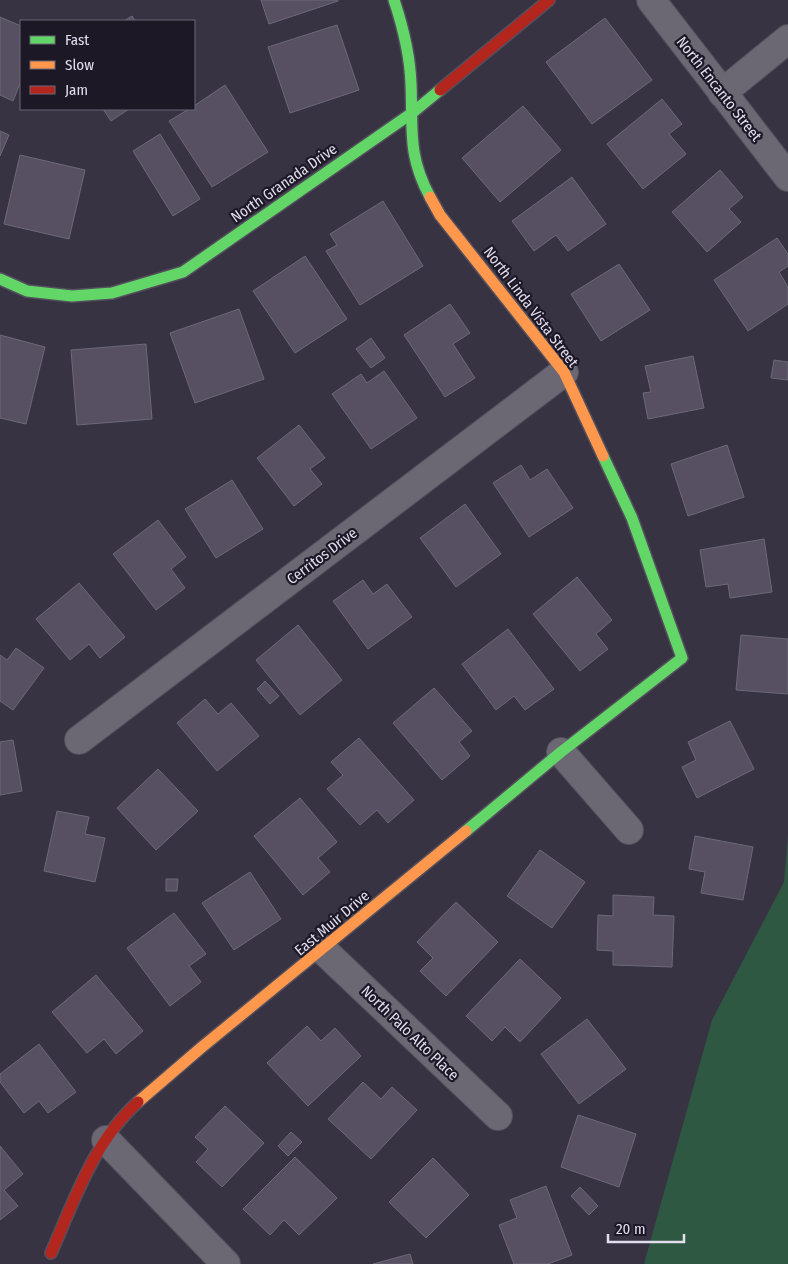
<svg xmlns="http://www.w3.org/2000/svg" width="788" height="1264" viewBox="0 0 788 1264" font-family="'Fira Sans Condensed',sans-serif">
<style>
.green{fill:#2e5841}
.building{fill:#565062;stroke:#6d6976}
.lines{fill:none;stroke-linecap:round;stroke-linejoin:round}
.street-casing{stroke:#534f5c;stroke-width:30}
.fast-casing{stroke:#534f5c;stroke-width:14}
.slow-casing{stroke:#534f5c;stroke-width:14}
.jam-casing{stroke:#534f5c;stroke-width:14}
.street{stroke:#6b6773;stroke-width:28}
.fast{stroke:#63d668;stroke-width:11}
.slow{stroke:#ff974d;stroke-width:11}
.jam{stroke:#b3261e;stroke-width:11}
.labels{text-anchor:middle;stroke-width:4.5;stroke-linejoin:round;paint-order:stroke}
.street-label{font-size:15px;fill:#e2ddef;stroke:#1c1825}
</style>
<rect width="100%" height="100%" fill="#383343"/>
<!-- green -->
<polygon class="green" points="788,835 788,1264 644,1264 712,1020 784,882"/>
<!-- building -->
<g class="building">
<polygon points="261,0 338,0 338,1 269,24"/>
<polygon points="132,16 135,21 124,21"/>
<polygon points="0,17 21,26 21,81 13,101 0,95"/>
<polygon points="605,18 652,80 592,124 546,62"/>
<polygon points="337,25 359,90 290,113 268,47"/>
<polygon points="225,85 268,152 212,187 169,121 189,109 194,109 194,106"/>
<polygon points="662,99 682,124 669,134 686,154 643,189 607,144"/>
<polygon points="523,106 561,150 500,202 462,158"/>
<polygon points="103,109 129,109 111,121"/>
<polygon points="0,131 9,135 0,156"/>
<polygon points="160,134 200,199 173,216 133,151"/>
<polygon points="20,155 85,170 69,239 4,224"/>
<polygon points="720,170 743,197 729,209 741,222 707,252 672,212"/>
<polygon points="572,177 606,224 568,251 556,235 534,251 512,221"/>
<polygon points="383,201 423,266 360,305 326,251 337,245 330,234"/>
<polygon points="777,238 788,254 788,266 779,272 788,287 788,304 748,331 714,280"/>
<polygon points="305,256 347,319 295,353 253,291"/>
<polygon points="619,264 650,310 601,341 571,294"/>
<polygon points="450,304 470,333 453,344 475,378 445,397 404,335"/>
<polygon points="239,309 264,379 195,403 170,333"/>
<polygon points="0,335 45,347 26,424 0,418"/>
<polygon points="371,338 385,358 371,368 356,349"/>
<polygon points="146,344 152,419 77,425 71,350"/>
<polygon points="693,356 704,408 648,419 643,393 651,392 645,366"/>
<polygon points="774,360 788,362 788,380 771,378"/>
<polygon points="384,371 417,418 371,449 332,394 361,374 367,383"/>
<polygon points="299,425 325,458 310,469 322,484 294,506 257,458"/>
<polygon points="727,445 744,497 688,516 671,464"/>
<polygon points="521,465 530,480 547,469 573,508 529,537 493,483"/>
<polygon points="232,480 263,529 216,558 185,509"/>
<polygon points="465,504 501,554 456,587 420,538"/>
<polygon points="158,520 186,557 171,569 185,588 156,610 113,554"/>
<polygon points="764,539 772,592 730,598 728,584 706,587 700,550"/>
<polygon points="577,577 612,620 596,634 608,649 580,671 533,614"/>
<polygon points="363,580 373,594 387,584 412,617 368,649 333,601"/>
<polygon points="79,583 125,637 100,658 89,644 70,660 36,619"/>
<polygon points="298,625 342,680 300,715 256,660"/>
<polygon points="508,629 554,689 525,710 514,696 496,710 462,664"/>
<polygon points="741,635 788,639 788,694 736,690"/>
<polygon points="16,648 44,668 13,710 0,701 0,655 7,660"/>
<polygon points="265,681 279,696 270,704 257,689"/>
<polygon points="434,688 472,731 459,742 470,756 442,780 393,723"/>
<polygon points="205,699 218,714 231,703 259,736 217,771 177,723"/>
<polygon points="730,721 754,769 697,798 682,767 696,760 688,742"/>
<polygon points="359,738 414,800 388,823 377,810 360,825 327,789 343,775 331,762"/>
<polygon points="13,740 22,791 0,795 0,742"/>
<polygon points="158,769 198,811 156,850 117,808"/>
<polygon points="300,798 337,842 318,858 330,872 303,895 254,836"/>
<polygon points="57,811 89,817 85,834 105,838 95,882 44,871"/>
<polygon points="695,836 753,847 743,900 701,893 705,872 689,869"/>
<polygon points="540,850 585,882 552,928 507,896"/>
<polygon points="250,872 281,919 234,950 202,903"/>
<polygon points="166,879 178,879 177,891 166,891"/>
<polygon points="613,895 654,897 653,915 674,916 672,967 613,965 613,951 597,950 598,915 613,916"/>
<polygon points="456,902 498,942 446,996 420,971 433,958 417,942"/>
<polygon points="174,913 206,954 189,966 201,982 170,1006 127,948"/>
<polygon points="520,959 561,998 520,1042 505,1027 492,1041 466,1016"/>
<polygon points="96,975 143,1031 116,1054 104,1039 87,1053 52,1012"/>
<polygon points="587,1019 626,1069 579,1104 541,1054"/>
<polygon points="307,1026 321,1041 335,1028 361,1056 308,1106 267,1063"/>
<polygon points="39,1044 76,1092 48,1113 39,1101 24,1113 0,1082 0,1074"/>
<polygon points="363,1082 381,1099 392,1087 417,1110 371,1159 328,1119"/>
<polygon points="225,1106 264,1143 222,1187 196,1162 208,1149 195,1137"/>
<polygon points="578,1115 636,1134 619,1187 561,1167"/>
<polygon points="291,1132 302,1142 288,1156 278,1146"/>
<polygon points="0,1146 23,1174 4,1190 18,1206 0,1220"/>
<polygon points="295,1157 337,1198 299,1235 284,1220 270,1235 243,1209"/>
<polygon points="433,1158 469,1195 426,1238 389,1202"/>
<polygon points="546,1186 572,1255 548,1264 514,1264 499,1225 517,1218 510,1200"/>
<polygon points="580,1187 598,1206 589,1215 571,1196"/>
<polygon points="410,1254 413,1264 373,1264"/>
</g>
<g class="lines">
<defs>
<g id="street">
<polyline points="651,0 788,177"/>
<polyline points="722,93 788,39"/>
<polyline points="79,740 564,372"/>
<polyline points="561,752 629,830"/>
<polyline points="323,950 498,1116"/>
<polyline points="106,1140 226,1264"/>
</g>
<g id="fast">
<path d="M394,0C403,27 410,55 411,84C413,129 407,154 430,197"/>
<polyline points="0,279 27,291 72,296 112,293 183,272 412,113 440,90"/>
<polyline points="466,831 561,752 682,658 632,518 603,456"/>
</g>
<g id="slow">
<polyline points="430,197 440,215 564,372 603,456"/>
<polyline points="138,1102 202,1047 466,831"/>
</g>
<g id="jam">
<polyline points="440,90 549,0"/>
<path d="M51,1253C74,1201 94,1141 138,1102"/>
</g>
</defs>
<!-- street casing -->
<use href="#street" class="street-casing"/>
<!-- fast casing -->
<use href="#fast" class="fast-casing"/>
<!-- slow casing -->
<use href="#slow" class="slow-casing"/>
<!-- jam casing -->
<use href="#jam" class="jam-casing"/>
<!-- street -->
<use href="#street" class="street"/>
<!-- fast -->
<use href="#fast" class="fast"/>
<!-- slow -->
<use href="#slow" class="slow"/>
<!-- jam -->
<use href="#jam" class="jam"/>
</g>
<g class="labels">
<!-- street labels -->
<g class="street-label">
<text transform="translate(719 89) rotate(52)" y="5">North Encanto Street</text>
<text transform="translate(284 183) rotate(-35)" y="5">North Granada Drive</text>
<text transform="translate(531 307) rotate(53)" y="5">North Linda Vista Street</text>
<text transform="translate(322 556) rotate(-37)" y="5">Cerritos Drive</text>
<text transform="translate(332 923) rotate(-40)" y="5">East Muir Drive</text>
<text transform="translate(410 1033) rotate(44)" y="5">North Palo Alto Place</text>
</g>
</g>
<!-- legend -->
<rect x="20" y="20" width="175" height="90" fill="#1c1825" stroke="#6b6776"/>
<rect x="30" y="36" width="25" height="8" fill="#63d668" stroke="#6b6776"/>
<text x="65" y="45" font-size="15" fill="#e2ddef">Fast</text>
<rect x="30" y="61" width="25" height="8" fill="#ff974d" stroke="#6b6776"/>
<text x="65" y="70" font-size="15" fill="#e2ddef">Slow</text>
<rect x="30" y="86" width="25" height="8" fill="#b3261e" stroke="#6b6776"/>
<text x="65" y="95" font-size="15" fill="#e2ddef">Jam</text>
<!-- scale -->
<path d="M608 1234v8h76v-8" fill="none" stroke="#e2ddef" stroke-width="2.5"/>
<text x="616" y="1234" font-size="15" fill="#e2ddef" stroke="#1c1825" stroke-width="4" paint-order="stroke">20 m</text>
</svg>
